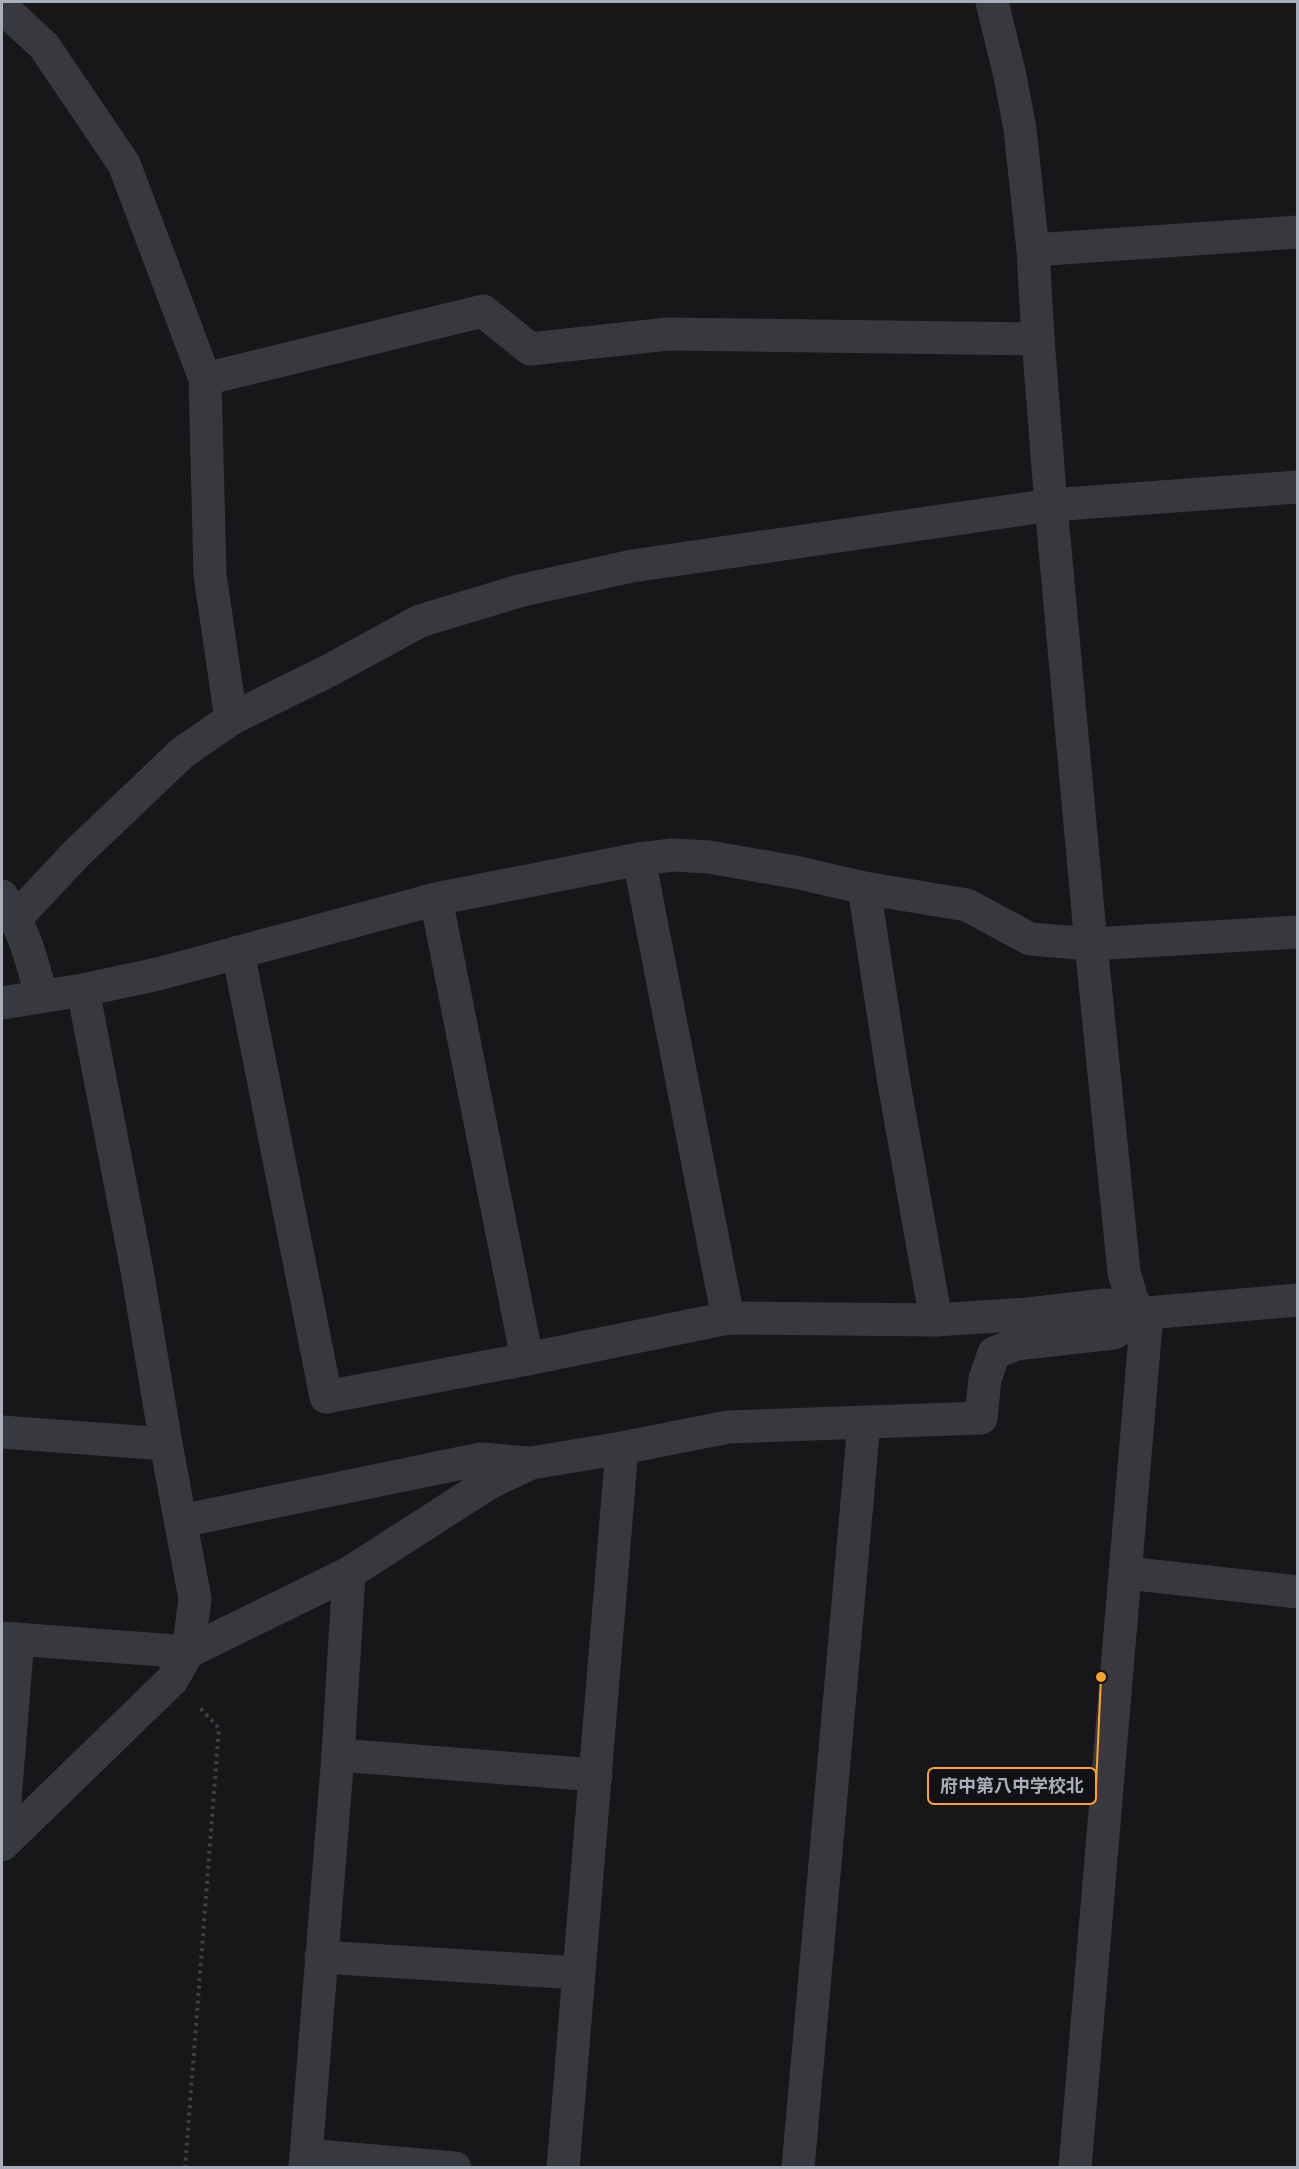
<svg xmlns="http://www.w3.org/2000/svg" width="1299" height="2169" viewBox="0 0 1299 2169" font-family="'PT Sans','Noto Sans JP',sans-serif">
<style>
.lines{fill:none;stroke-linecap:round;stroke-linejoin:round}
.path{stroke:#3d4045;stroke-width:4;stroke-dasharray:3 4.5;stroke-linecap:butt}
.minor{stroke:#37393e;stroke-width:33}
.leader{fill:none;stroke:#ffa229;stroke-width:2}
.callout-dot{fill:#ffa229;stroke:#121214;stroke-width:2}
.callout{fill:#121214;stroke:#ffa229;stroke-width:2}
.callout-label{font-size:18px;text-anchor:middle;font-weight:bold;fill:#a8afba}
</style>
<rect width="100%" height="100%" fill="#171719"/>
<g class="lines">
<!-- path -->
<polyline class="path" points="185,2168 219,1728 198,1706"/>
<!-- minor -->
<g class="minor">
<polyline points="992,2 1010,76 1020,129 1033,250 1038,339 1051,505 1091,944 1124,1272 1134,1306 1147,1313"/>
<polyline points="2,7 44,46 124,164 205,379 210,575 231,719 182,753 76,854 16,918"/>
<polyline points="1033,250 1298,232"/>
<polyline points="205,379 483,311 530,349 668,334 1038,339"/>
<polyline points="231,719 330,670 420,621 519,591 632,566 1051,505 1298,487"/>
<polyline points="639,859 728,1318"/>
<polyline points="864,888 894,1083 936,1320"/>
<path d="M2,896C24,930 31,956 41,996"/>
<polyline points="436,899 527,1359"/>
<polyline points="238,952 326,1397 527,1359 728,1318 936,1320 1028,1314 1105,1305 1134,1306"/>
<polyline points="2,1003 83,990 158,974 436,899 639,859 673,855 709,857 800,873 864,888 967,905 1030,939 1091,944 1298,932"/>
<polyline points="2,1432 166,1444"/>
<polyline points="181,1521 481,1459 529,1463"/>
<polyline points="1127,1573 1298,1592"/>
<polyline points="2,1638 188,1652 349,1573 489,1483 531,1463 622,1448 728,1427 981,1418 985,1379 994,1353 1016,1344 1114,1333 1147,1313 1298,1300"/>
<polyline points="338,1755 596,1775"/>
<polyline points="2,1836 18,1639"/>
<polyline points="2,1845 172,1680 188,1652 195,1599 166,1444 137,1270 83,990"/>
<polyline points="321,1957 578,1973"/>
<polyline points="306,2155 455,2168"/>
<polyline points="305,2168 338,1755 349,1573"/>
<polyline points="563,2168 622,1448"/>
<polyline points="798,2168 864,1423"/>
<polyline points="1075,2168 1147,1313"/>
</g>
</g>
<!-- callouts -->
<path class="leader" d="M1101 1677L1096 1786"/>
<circle class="callout-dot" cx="1101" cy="1677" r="6"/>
<rect class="callout" x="928" y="1768" width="168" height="36" rx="6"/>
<g class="callout-label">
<text x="1012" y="1792">府中第八中学校北</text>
</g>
<!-- border -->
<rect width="1299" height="2169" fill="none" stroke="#a8afba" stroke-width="6"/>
</svg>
